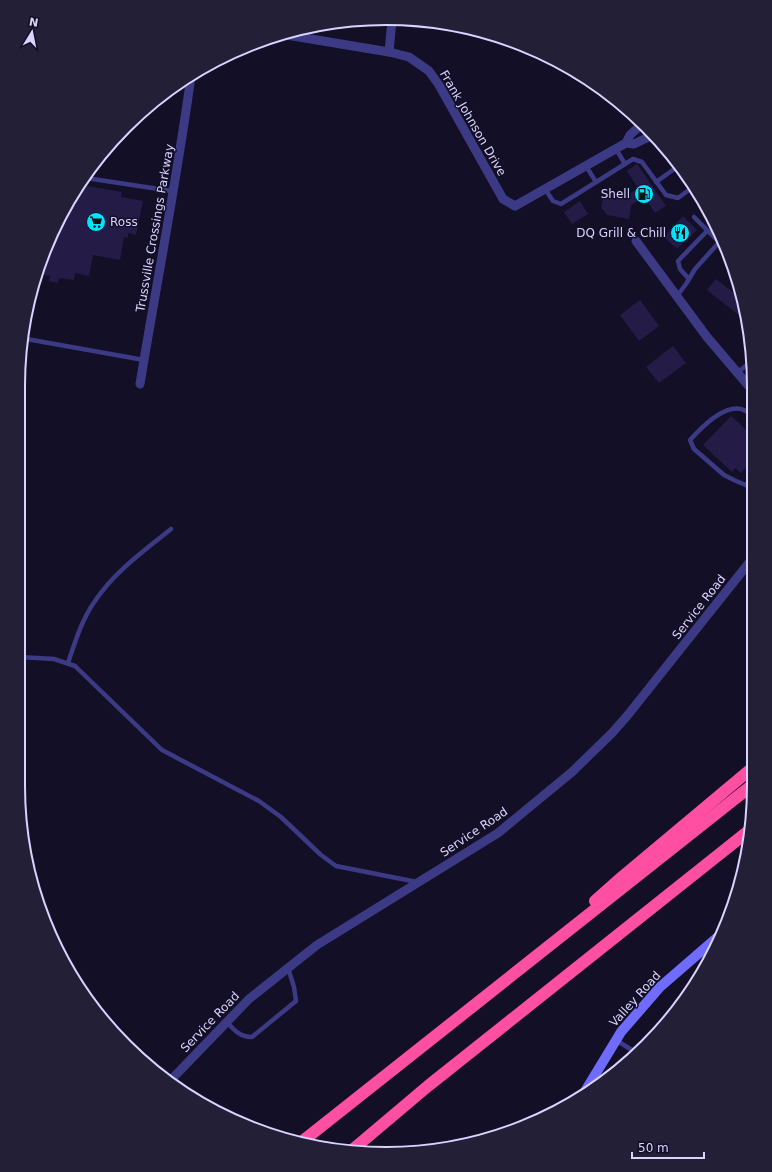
<svg xmlns="http://www.w3.org/2000/svg" width="772" height="1172" viewBox="0 0 772 1172" font-family="'DejaVu Sans',sans-serif">
<style>
.building{fill:#241b47}
.lines{fill:none;stroke-linecap:round;stroke-linejoin:round}
.lane{stroke:#3d3a85;stroke-width:4.5}
.street{stroke:#3d3a85;stroke-width:9}
.secondary{stroke:#6f6bff;stroke-width:10}
.highway{stroke:#ff4fa3;stroke-width:12}
.labels{text-anchor:middle;stroke-width:3;stroke-linejoin:round;paint-order:stroke}
.street-label{font-size:12px;fill:#d9d4ff;stroke:#130f26}
.poi-label{font-size:12px;fill:#d9d4ff;stroke:#130f26;text-anchor:end}
.rim{fill:none;stroke:#d9d4ff;stroke-width:2}
</style>
<rect width="100%" height="100%" fill="#130f26"/>
<!-- building -->
<g class="building">
<polygon points="637,164 638,165 666,206 655,213 644,197 631,205 629,219 607,215 601,207 605,191 626,196 638,188 627,171"/>
<polygon points="82,185 122,192 121,197 143,201 136,235 128,233 128,238 124,237 120,260 93,255 89,276 75,273 74,280 59,278 58,283 49,281 50,276 40,274 56,223"/>
<polygon points="580,201 588,214 572,224 564,212"/>
<polygon points="683,216 697,230 677,249 664,237"/>
<polygon points="716,279 743,300 745,310 740,316 707,290"/>
<polygon points="640,300 659,326 639,341 620,315"/>
<polygon points="673,346 686,363 659,383 646,367"/>
<polygon points="731,416 753,436 753,460 741,473 735,468 732,472 703,445"/>
</g>
<g class="lines">
<!-- lane -->
<g class="lane">
<polyline points="616,149 625,164"/>
<polyline points="586,166 596,182"/>
<polyline points="86,178 172,191"/>
<polyline points="656,182 680,165"/>
<polyline points="545,189 553,201 561,204 633,159 642,162 666,195 678,198 693,187"/>
<polyline points="694,217 719,242"/>
<polyline points="689,279 680,269 678,261 707,231"/>
<polyline points="677,296 686,284 695,269 722,239"/>
<polyline points="21,338 144,360"/>
<polyline points="737,373 753,360"/>
<polyline points="746,485 753,477"/>
<path d="M753,488L736,481L724,475L694,449L690,440C701,428 727,400 746,411C748,413 751,415 753,417"/>
<polyline points="19,657 54,659 75,666 162,750 259,801 281,817 321,855 336,866 417,882"/>
<path d="M68,663C75,642 82,619 95,601C114,572 144,551 171,529"/>
<path d="M227,1022C234,1030 240,1037 252,1037L296,1001L294,987L288,968"/>
<polyline points="616,1040 635,1052"/>
</g>
<!-- street -->
<g class="street">
<polyline points="281,34 389,52 409,57 429,71 439,85 503,199 515,206 626,143 630,135 642,124"/>
<polyline points="389,52 392,20"/>
<polyline points="626,143 634,144 653,135"/>
<polyline points="636,241 707,337 753,391"/>
<path d="M140,384C157,281 177,179 191,76"/>
<polyline points="169,1082 249,999 317,945 498,833 572,772 612,733 627,716 752,559"/>
</g>
<!-- secondary -->
<polyline class="secondary" points="584,1093 621,1032 660,987 720,935"/>
<!-- highway -->
<g class="highway">
<polyline points="595,901 622,877 751,769"/>
<polyline points="304,1140 751,786"/>
<polyline points="351,1151 428,1086 751,829"/>
</g>
</g>
<!-- icons -->
<defs>
<symbol id="fuel-disc" viewBox="-11 -11 22 22"><circle r="9.5" fill="#00e5ff" stroke="#130f26"/><path d="M-5.5-6h7V0h2V4h1.3V-2.5L3-4.5l.8-.8L6-3V5H2.5V1h-1V6h-7ZM-4.2-4.7v3.2H.2V-4.7Z" fill="#111"/></symbol>
<symbol id="supermarket-disc" viewBox="-11 -11 22 22"><circle r="9.5" fill="#00e5ff" stroke="#130f26"/><path d="M-6-5.5h2.5l.6 2H6L4.5 2H-2.5L-4.4-4H-6ZM-1.5 3.2a1.3 1.3 0 1 0 .1 0ZM3 3.2a1.3 1.3 0 1 0 .1 0Z" fill="#111"/></symbol>
<symbol id="restaurant-disc" viewBox="-11 -11 22 22"><circle r="9.5" fill="#00e5ff" stroke="#130f26"/><path d="M-5-6h1v4h1v-4h1v4h1v-4h1v5L-1.5 .5V6h-2V.5L-5-1ZM5-6V6H3V1.5H1.5Q1.5-4 5-6Z" fill="#111"/></symbol>
</defs>
<g fill-rule="evenodd">
<use href="#fuel-disc" x="633" y="183" width="22" height="22"/>
<use href="#supermarket-disc" x="85" y="211" width="22" height="22"/>
<use href="#restaurant-disc" x="669" y="222" width="22" height="22"/>
</g>
<g class="labels">
<!-- street labels -->
<g class="street-label">
<text transform="translate(473 123) rotate(60)" y="4">Frank Johnson Drive</text>
<text transform="translate(155 228) rotate(-80)" y="4">Trussville Crossings Parkway</text>
<text transform="translate(699 607) rotate(-52)" y="4">Service Road</text>
<text transform="translate(474 832) rotate(-34)" y="4">Service Road</text>
<text transform="translate(635 999) rotate(-48)" y="4">Valley Road</text>
<text transform="translate(210 1022) rotate(-46)" y="4">Service Road</text>
</g>
<!-- poi labels -->
<g class="poi-label">
<text x="630" y="198">Shell</text>
<text x="110" y="226" text-anchor="start">Ross</text>
<text x="666" y="237">DQ Grill &amp; Chill</text>
</g>
</g>
<!-- crop -->
<path d="M0 0H772V1172H0ZM386 25H386A361 361 0 0 1 747 386V786A361 361 0 0 1 386 1147H386A361 361 0 0 1 25 786V386A361 361 0 0 1 386 25Z" fill="#231f37" fill-rule="evenodd"/>
<path class="rim" d="M386 25H386A361 361 0 0 1 747 386V786A361 361 0 0 1 386 1147H386A361 361 0 0 1 25 786V386A361 361 0 0 1 386 25Z"/>
<!-- north arrow -->
<g transform="translate(32 32) rotate(10)" stroke="#130f26" stroke-width="3" paint-order="stroke">
<path d="M0-3L7 15L0 10L-7 15Z" fill="#d9d4ff"/>
<text y="-6" font-size="11" font-weight="bold" text-anchor="middle" fill="#d9d4ff">N</text>
</g>
<!-- scale -->
<path d="M632 1152v6h72v-6" fill="none" stroke="#d9d4ff" stroke-width="2"/>
<text x="638" y="1152" font-size="12" fill="#d9d4ff" stroke="#130f26" stroke-width="3" paint-order="stroke">50 m</text>
</svg>
